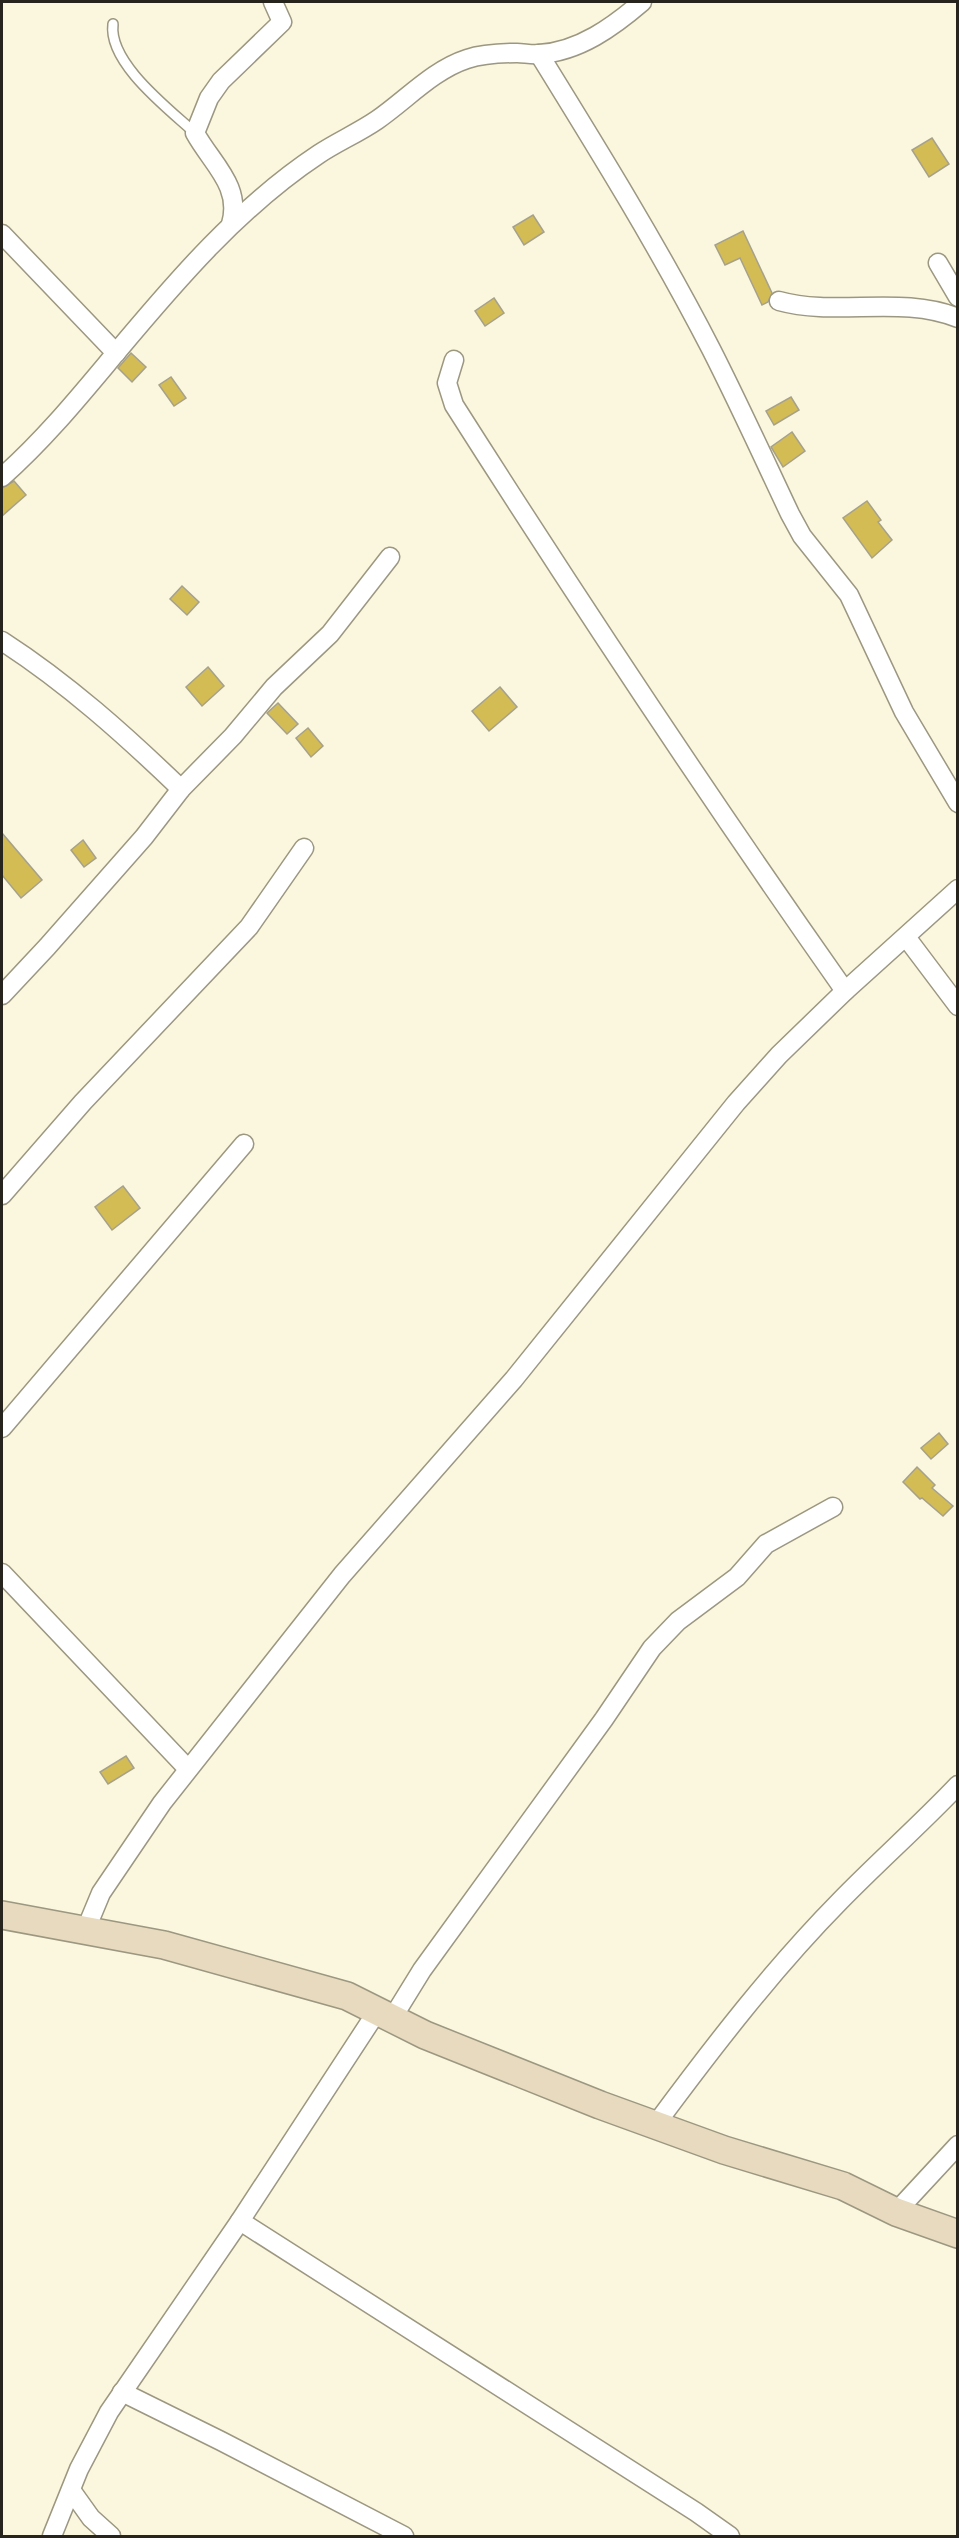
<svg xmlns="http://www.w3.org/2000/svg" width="959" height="2538" viewBox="0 0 959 2538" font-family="Roboto,sans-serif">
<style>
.building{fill:#d4bc54;stroke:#a6a18b;stroke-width:1.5}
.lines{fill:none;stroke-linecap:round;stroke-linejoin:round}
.lane-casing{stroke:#9c9781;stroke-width:12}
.street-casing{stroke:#9c9781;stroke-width:21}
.secondary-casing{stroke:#9c9781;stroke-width:30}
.lane{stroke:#fff;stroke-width:9}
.street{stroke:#fff;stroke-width:18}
.secondary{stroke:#e7dabe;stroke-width:27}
</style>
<rect width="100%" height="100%" fill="#fbf6de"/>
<!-- building -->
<g class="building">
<polygon points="932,138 949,164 929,177 912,150"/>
<polygon points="533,215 544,232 524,245 513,227"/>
<polygon points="743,231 772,293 768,302 762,305 740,258 725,265 715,245"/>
<polygon points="494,298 504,313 485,326 475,311"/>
<polygon points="131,353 146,367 132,382 118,368"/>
<polygon points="171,377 186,398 174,406 159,385"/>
<polygon points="791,397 799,410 774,425 766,411"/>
<polygon points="792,432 805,451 783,467 771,447"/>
<polygon points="14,481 26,495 2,516 2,488"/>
<polygon points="867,501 881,520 878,522 892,540 872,558 843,518"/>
<polygon points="182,586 199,602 187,615 170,599"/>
<polygon points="208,667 224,686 202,706 186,687"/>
<polygon points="500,687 517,707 489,731 472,711"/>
<polygon points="278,703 298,724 287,734 267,713"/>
<polygon points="308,728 323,746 311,757 296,738"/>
<polygon points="2,833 42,880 21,898 2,875"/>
<polygon points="83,840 96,858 84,867 71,850"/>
<polygon points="123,1186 140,1208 112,1230 95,1207"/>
<polygon points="939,1433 948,1444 931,1459 921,1448"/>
<polygon points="917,1467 935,1485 932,1488 953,1506 943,1516 922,1498 920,1499 903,1482"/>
<polygon points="126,1756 134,1768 108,1784 100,1772"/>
</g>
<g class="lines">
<defs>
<path id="lane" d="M113,24C108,63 169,109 195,133"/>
<g id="street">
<path d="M539,54C599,151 659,248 711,349C739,404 764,459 790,514L802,536L849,595L904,712L958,803"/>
<path d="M231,224C242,186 212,164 195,133L209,98L221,81L282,22L273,2"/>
<polyline points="2,234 116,353"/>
<polyline points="938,263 958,297"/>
<path d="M779,301C837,317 901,295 958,318"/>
<path d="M454,360L447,383L454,405C580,603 710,799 845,991"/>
<path d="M2,477C44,440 79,397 115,354C176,281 239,207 319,154C337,142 358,133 377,120C406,100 433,70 467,59C482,54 501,53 517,53C524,53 532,55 539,54C579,52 614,26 642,2"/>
<path d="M2,641C67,683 125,735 181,789"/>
<polyline points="906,937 958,1006"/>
<polyline points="2,995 47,947 144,837 181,789 233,736 274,687 330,634 390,557"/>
<polyline points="2,1195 83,1102 249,927 304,848"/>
<polyline points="2,1428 244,1144"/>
<polyline points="2,1573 188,1769"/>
<polyline points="86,1929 101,1893 162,1803 342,1575 514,1379 736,1103 779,1055 845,991 958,889"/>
<polyline points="393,2017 422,1970 604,1719 652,1648 678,1621 737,1577 766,1544 833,1507"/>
<path d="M656,2124C713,2047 773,1969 840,1901C879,1861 920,1825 958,1785"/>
<polyline points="896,2212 958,2145"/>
<polyline points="240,2221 696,2512 730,2536"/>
<polyline points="122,2392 221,2441 404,2536"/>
<polyline points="71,2490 91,2518 111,2536"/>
<polyline points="52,2536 79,2469 109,2412 240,2221 378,2010"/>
</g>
<polyline id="secondary" points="2,1915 164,1945 347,1996 425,2035 600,2105 724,2150 843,2186 896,2212 958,2234"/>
</defs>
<!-- lane casing -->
<use href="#lane" class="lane-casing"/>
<!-- street casing -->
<use href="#street" class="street-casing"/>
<!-- secondary casing -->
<use href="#secondary" class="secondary-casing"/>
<!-- lane -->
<use href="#lane" class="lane"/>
<!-- street -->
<use href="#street" class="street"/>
<!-- secondary -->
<use href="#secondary" class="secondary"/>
</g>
<!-- border -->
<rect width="959" height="2538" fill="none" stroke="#26241c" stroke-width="6"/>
</svg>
